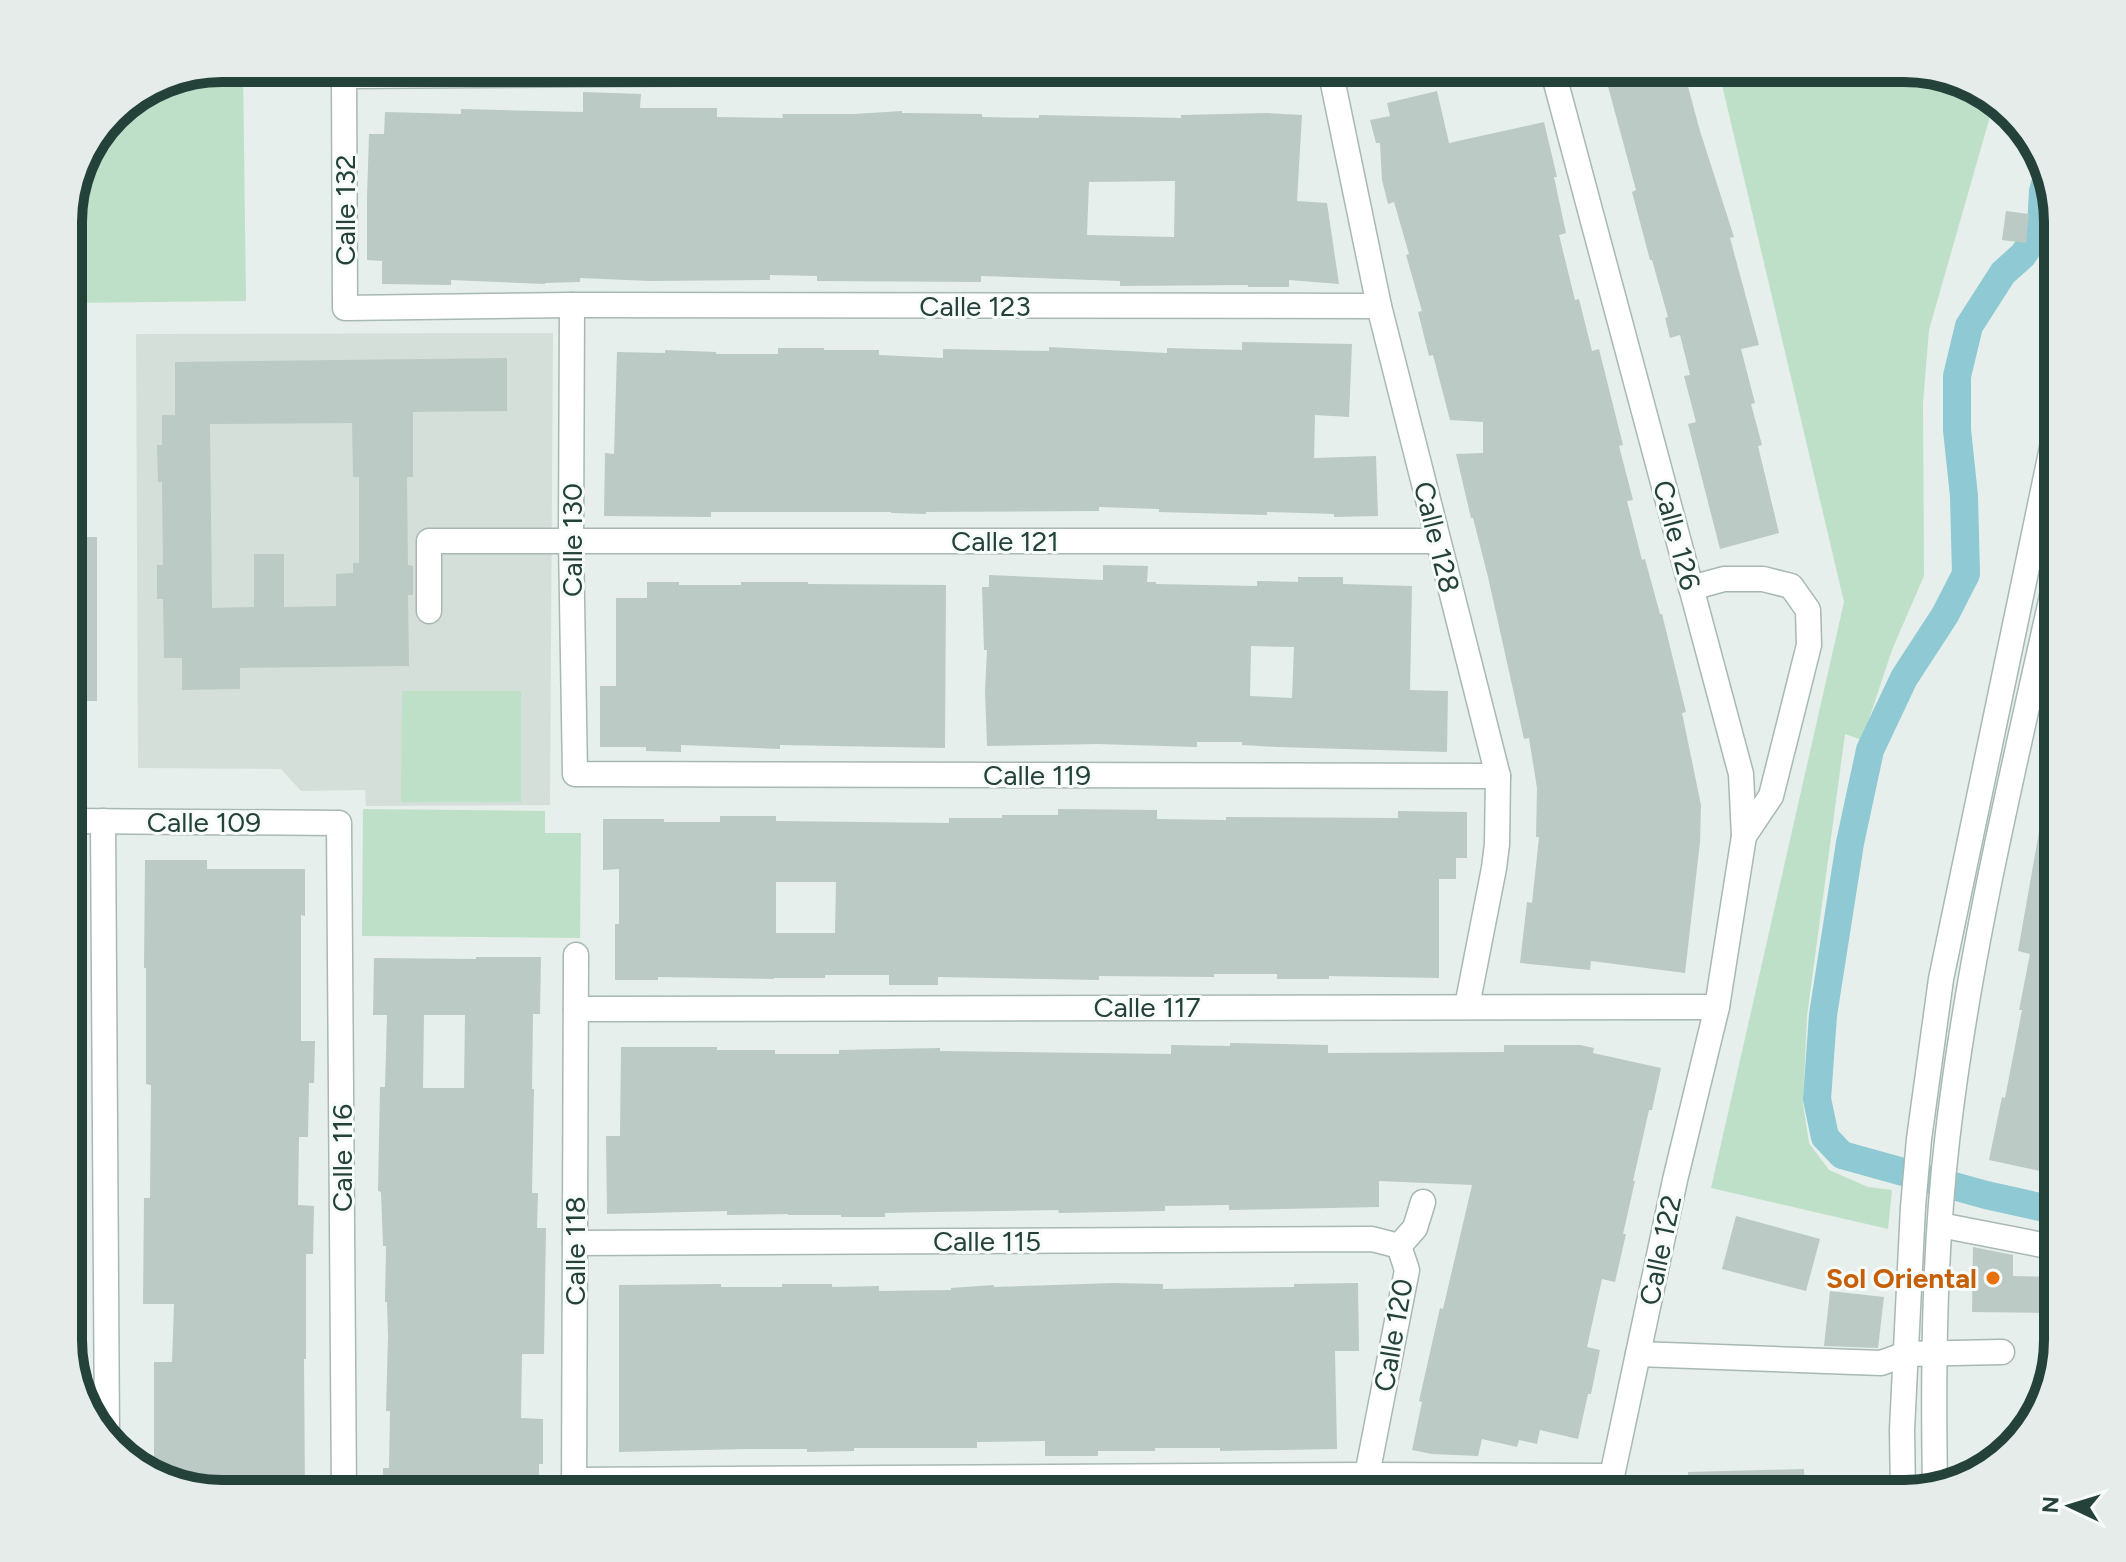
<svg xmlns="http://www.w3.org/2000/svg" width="2126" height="1562" viewBox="0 0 2126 1562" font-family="Figtree,sans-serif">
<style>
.built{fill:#d4dfda}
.green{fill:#bfe0c8}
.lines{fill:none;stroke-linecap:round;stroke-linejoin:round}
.canal{stroke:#8ec9d4;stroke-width:28}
.building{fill:#bbcac4;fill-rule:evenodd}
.minor-casing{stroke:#a8b8b2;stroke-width:27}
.minor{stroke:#fff;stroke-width:24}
.food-dot{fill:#e8710a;stroke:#f7fbf9;stroke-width:3}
.labels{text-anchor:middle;stroke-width:6;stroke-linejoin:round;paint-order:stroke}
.street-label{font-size:28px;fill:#24423a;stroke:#f7fbf9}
.food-label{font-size:28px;font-weight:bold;fill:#c56008;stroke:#f7fbf9;text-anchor:end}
.rim{fill:none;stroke:#24423a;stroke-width:10}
</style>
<rect width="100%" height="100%" fill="#e6efeb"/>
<!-- built -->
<polygon class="built" points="553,333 550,805 366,806 365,790 301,791 281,769 138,768 136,334"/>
<!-- green -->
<g class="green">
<polygon points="1718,68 1905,68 1995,99 1929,330 1923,403 1924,576 1892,650 1862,740 1845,734 1807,1016 1803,1104 1809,1143 1829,1170 1868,1187 1892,1190 1888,1229 1711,1188 1844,602"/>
<polygon points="214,71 243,71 246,301 68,303 68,211 84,153 120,106"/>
<polygon points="402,691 521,691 521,802 401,802"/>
<polygon points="363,809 545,811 545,833 581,833 580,938 362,936"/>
</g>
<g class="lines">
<!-- canal -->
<polyline class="canal" points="2047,177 2043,191 2041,228 2023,255 2003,273 1969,326 1957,376 1957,430 1964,496 1966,574 1945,615 1904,678 1870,750 1850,843 1823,1015 1817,1099 1825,1137 1842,1155 1986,1195 2058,1211"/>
</g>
<!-- building -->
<g class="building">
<polygon points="1603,68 1683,68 1700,131 1734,237 1730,238 1759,345 1741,349 1755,403 1751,404 1762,445 1758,446 1779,533 1720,549 1688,424 1696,422 1684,376 1690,375 1680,335 1670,338 1665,318 1668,317 1652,260 1650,260 1632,192 1636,190"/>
<polygon points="1437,91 1449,143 1544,122 1557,177 1554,177 1566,233 1559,235 1575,300 1579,299 1592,351 1599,349 1623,445 1619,446 1633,500 1627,501 1642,560 1645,559 1660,614 1662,614 1686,712 1682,713 1701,805 1700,842 1685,973 1591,961 1590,970 1520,963 1527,902 1532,903 1539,837 1536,837 1537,788 1529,738 1524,739 1488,577 1473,518 1471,518 1456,454 1483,453 1483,422 1450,420 1433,355 1429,356 1418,312 1422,311 1406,255 1409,254 1394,202 1388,204 1382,180 1380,143 1376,143 1370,120 1390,116 1387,103"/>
<path d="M583,92L641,94L640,108H717V117L783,118L782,114H854L902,111V113L982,114V117L1039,118V115L1181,118V115L1267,113L1302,115L1297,201L1327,203L1339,284L1289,280V287H1248V285L1120,286V281L981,276V282L817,281V276L770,275V280L650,281L580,278V282L545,283V284L451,280V285L382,284V261L367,260V197L369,134H384L385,112L461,114V109L583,112ZM1175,181L1174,237L1087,235L1089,182Z"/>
<polygon points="2006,211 2029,214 2026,243 2002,240"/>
<polygon points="1242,342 1352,344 1349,417 1315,415 1314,458 1376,456 1378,516 1334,517 1334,514 1267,512 1267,515 1159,512 1159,509 1099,507 1099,511 926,512 926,514 891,513 891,512 711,512 711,517 604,516 605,453 614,454 617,352 665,353 665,350 716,352 716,354 778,354 778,348 824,348 824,350 879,350 879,355 943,358 943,349 1049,351 1049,347 1167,353 1167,348 1242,350"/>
<path d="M507,358V411L413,412V477H407L408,565L413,566V595H408L409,666L240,668V689L182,690V658H164L163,599H157V565H163L162,482H158L157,445H162V415H175V362ZM352,423L353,477H359V563H353V573L336,574V606L284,607V554H254V607L212,608L210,424Z"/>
<rect x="68" y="537" width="29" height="164"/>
<path d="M1103,565L1148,566L1147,582H1156V584L1257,586V581L1298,582V577H1343V584L1412,586L1410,690L1448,691L1447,752L1277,747L1242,745V742H1197V747L1098,744L987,746L985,691L987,650H984L982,587H989V575L1103,580ZM1251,646L1294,647L1292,698L1250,696Z"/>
<polygon points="647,582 679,582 679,585 741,585 741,582 808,582 808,584 946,585 945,748 780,745 780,749 681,745 681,752 646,751 646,747 600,747 600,686 616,686 616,598 647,598"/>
<path d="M1058,809L1157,810V819L1226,820V817L1398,818V811L1467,812V858H1456V879H1439V978L1329,976V979H1277V974H1214V977L1099,976V980L938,977V985H889V975H825V978H774V979L658,977V980H615V924H619V869L603,870V819H664V822H720V816H776V821L949,823V818H1002V815H1058ZM776,882H836L835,933H776Z"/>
<polygon points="2039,832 2058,835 2058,1021 2047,1074 2058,1075 2058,1158 2052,1157 2049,1173 1989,1160 2002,1097 2005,1098 2022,1010 2019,1010 2030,954 2018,951"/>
<polygon points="145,860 207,860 207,869 305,869 305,916 301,915 301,1041 315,1041 314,1083 309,1083 308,1137 299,1137 298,1205 314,1206 313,1254 306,1254 306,1359 304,1359 305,1494 221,1494 154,1471 154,1362 172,1362 174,1304 143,1304 144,1198 150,1198 151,1085 146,1084 146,968 144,968"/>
<path d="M476,957H541L540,1014H533L532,1089H534L532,1193H538L537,1228H546L544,1354H522L521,1418L543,1419V1464H539V1494H383V1468H389L390,1411H386L388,1336L387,1302H385L386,1246H383L381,1192L378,1191L380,1087H385L387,1015H373L374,958L476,959ZM424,1015H465L464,1088H423Z"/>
<polygon points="1230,1043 1328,1045 1328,1053 1504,1052 1504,1045 1580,1045 1594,1048 1593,1053 1661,1068 1652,1110 1649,1110 1633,1181 1635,1181 1623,1234 1626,1234 1615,1282 1602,1279 1587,1347 1600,1350 1591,1394 1588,1394 1578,1439 1540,1430 1537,1444 1519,1440 1517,1447 1482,1439 1478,1456 1432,1454 1412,1450 1422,1402 1419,1401 1440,1308 1443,1309 1472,1185 1379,1181 1379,1207 1229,1210 1229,1205 1165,1206 1165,1211 1059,1213 1058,1210 932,1212 885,1213 885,1217 841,1217 841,1215 788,1215 788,1214 727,1215 727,1211 607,1214 606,1136 620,1136 621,1047 717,1047 717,1050 775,1050 775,1054 839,1054 839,1050 940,1048 940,1051 1171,1054 1171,1045 1230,1046"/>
<polygon points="1736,1216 1820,1239 1806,1291 1722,1269"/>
<polygon points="1973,1247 2013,1255 2013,1276 2058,1277 2058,1313 1972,1312"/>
<polygon points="1114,1283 1163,1284 1163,1289 1294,1287 1294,1284 1358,1283 1359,1351 1335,1351 1337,1449 1220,1451 1220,1448 1155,1448 1155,1451 1098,1451 1098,1456 1045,1456 1045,1441 977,1442 977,1448 854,1448 854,1451 807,1452 807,1449 745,1449 619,1452 619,1285 721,1284 721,1287 782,1287 782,1284 832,1284 832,1287 879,1286 879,1291 951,1290 951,1288 994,1285 994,1287"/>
<polygon points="1830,1291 1884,1297 1878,1348 1824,1346"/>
<polygon points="1804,1469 1805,1494 1689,1494 1688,1472"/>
</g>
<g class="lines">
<defs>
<g id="minor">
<polyline points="1552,68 1741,774 1744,836 1717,1007 1675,1180 1612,1476 1610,1494"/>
<polyline points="1330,69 1379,306 1498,776 1497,844 1494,868 1467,1006"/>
<polyline points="572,305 571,541 575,774 1498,776"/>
<polyline points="1379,306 572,305 345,308 344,76 1330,69 1552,71"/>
<polyline points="1691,588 1724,579 1763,579 1791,586 1808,610 1809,645 1771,796 1744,836"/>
<polyline points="429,611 429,541 1438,541"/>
<polyline points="68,821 339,823 344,1494"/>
<polyline points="103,821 107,1438"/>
<polyline points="576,1009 1717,1007"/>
<polyline points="1940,1225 2058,1248"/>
<polyline points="575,1243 1372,1239 1399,1246"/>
<polyline points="1638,1354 1881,1363 1906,1354 2002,1352"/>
<polyline points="574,1480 1367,1475 1612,1476"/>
<path d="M1935,1487C1933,1372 1934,1255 1947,1141C1969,948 2016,759 2058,569"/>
<polyline points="574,1494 576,955"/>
<polyline points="1366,1494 1367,1475 1407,1270 1399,1246 1415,1228 1423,1202"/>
<polyline points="1903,1494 1902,1430 1913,1207 1919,1139 1941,979 2058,419"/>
</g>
</defs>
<!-- minor casing -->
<use href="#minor" class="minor-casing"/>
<!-- minor -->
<use href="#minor" class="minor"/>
</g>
<!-- markers -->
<circle class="food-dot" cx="1993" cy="1278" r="8"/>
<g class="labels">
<!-- street labels -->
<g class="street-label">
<text transform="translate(345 210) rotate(-90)" y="10">Calle 132</text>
<text x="975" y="316">Calle 123</text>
<text transform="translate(1677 535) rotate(75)" y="10">Calle 126</text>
<text transform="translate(1437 537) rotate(76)" y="10">Calle 128</text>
<text transform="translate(572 540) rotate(-90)" y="10">Calle 130</text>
<text x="1005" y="551">Calle 121</text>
<text x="1037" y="785">Calle 119</text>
<text x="204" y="832">Calle 109</text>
<text x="1147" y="1017">Calle 117</text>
<text transform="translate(342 1158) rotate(-90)" y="10">Calle 116</text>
<text x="987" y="1251">Calle 115</text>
<text transform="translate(1660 1250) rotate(-78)" y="10">Calle 122</text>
<text transform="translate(575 1251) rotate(-90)" y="10">Calle 118</text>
<text transform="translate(1393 1335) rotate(-80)" y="10">Calle 120</text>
</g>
<!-- food labels -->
<g class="food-label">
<text x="1977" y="1288">Sol Oriental</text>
</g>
</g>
<!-- crop -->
<path d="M0 0H2126V1562H0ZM222 82H1904A140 140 0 0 1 2044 222V1340A140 140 0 0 1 1904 1480H222A140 140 0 0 1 82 1340V222A140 140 0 0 1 222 82Z" fill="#e6ecea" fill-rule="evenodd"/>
<path class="rim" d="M222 82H1904A140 140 0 0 1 2044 222V1340A140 140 0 0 1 1904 1480H222A140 140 0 0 1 82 1340V222A140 140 0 0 1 222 82Z"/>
<!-- north arrow -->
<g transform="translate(2070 1506) rotate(274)" stroke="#f7fbf9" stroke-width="6" paint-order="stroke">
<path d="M0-6L14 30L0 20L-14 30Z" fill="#24423a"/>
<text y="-12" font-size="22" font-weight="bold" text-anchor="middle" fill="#24423a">N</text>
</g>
</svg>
